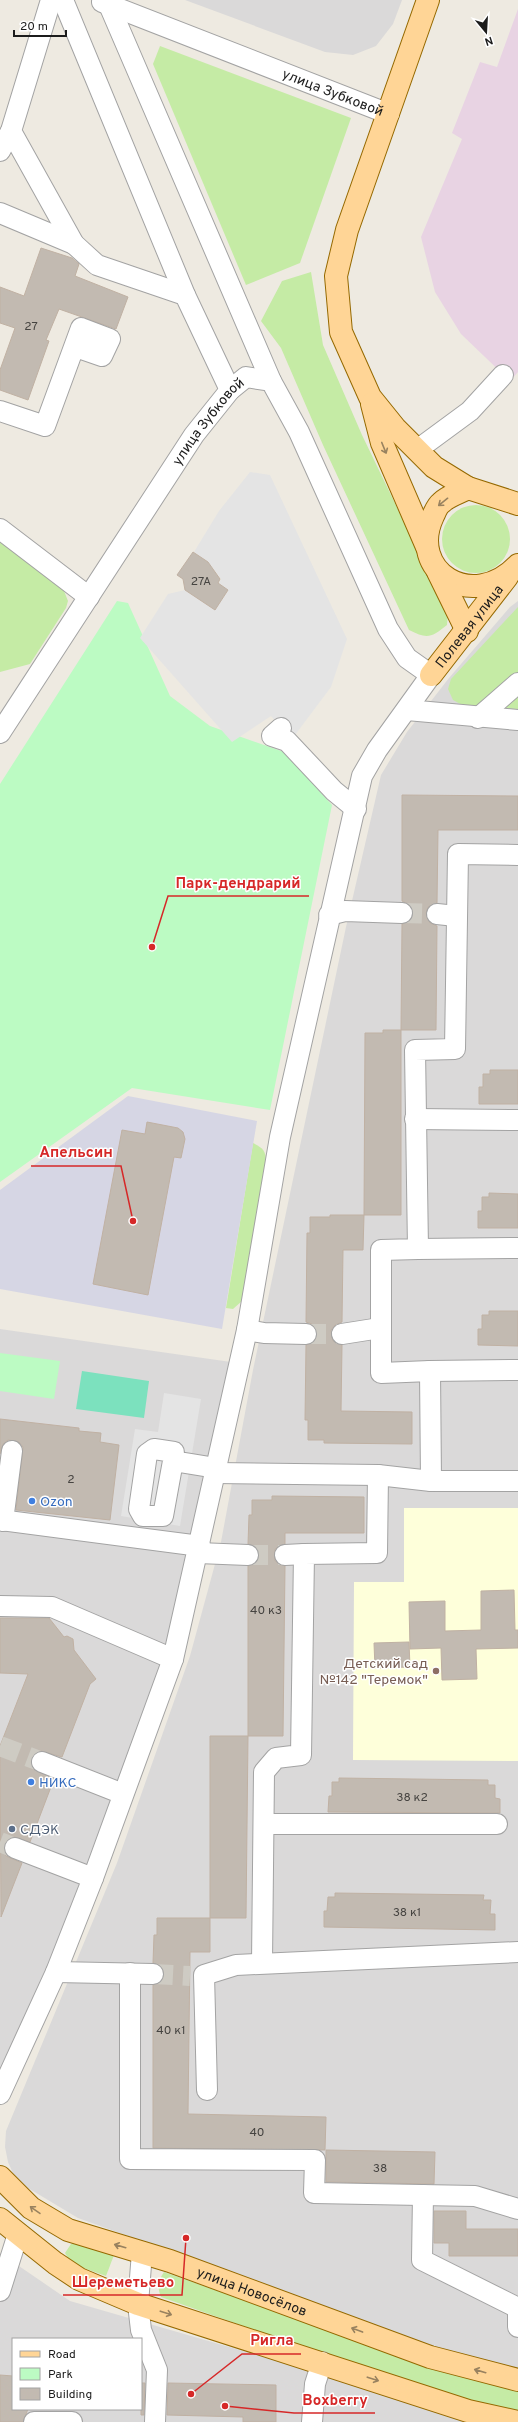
<svg xmlns="http://www.w3.org/2000/svg" width="518" height="2422" viewBox="0 0 518 2422" font-family="Overpass,sans-serif">
<style>
.residential{fill:#dad9d9;fill-rule:evenodd}
.industrial{fill:#e8d3e3}
.education{fill:#feffda}
.grass{fill:#c5eba5}
.park{fill:#bcfbc3}
.pitch{fill:#7ce1be}
.parking{fill:#e4e4e4}
.plaza{fill:#d6d6e4}
.building{fill:#c2bab1;stroke:#c0b1a3}
.lines{fill:none;stroke-linecap:round;stroke-linejoin:round}
.minor-tunnel{stroke:#cecbc3;stroke-width:20;stroke-dasharray:20 10;stroke-linecap:butt}
.minor-casing{stroke:#a3a3a3;stroke-width:22}
.major-casing{stroke:#956900;stroke-width:24}
.minor{stroke:#fff;stroke-width:20}
.major{stroke:#ffd596;stroke-width:22}
.oneway{stroke:#99825f}
.shop-dot{fill:#3f7fe0;stroke:#fff;stroke-width:1.5}
.education-dot{fill:#8d6e63;stroke:#fff;stroke-width:1.5}
.service-dot{fill:#5c6f8a;stroke:#fff;stroke-width:1.5}
.labels{text-anchor:middle;stroke-width:3;stroke-linejoin:round;paint-order:stroke}
.number-label{font-size:12px;fill:#464441}
.street-label{font-size:14px;fill:#1c1c1c;stroke:#fff}
.shop-label{font-size:14px;fill:#366cbe;stroke:#fff;text-anchor:start}
.education-label{font-size:14px;fill:#785e54;stroke:#fff;text-anchor:end}
.service-label{font-size:14px;fill:#4e5e75;stroke:#fff;text-anchor:start}
.leader{fill:none;stroke:#d62828;stroke-width:1.5}
.callout-dot{fill:#d62828;stroke:#fff;stroke-width:1.5}
.callout-label{font-size:15px;text-anchor:middle;font-weight:bold;fill:#d62828;stroke:#fff;stroke-width:3;stroke-linejoin:round;paint-order:stroke}
</style>
<rect width="100%" height="100%" fill="#eeeae1"/>
<!-- residential -->
<g class="residential">
<polygon points="185,0 402,0 393,24 376,46 353,55 325,52"/>
<polygon points="518,601 518,2368 442,2349 78,2218 28,2188 13,2173 8,2162 5,2147 6,2131 117,1863 190,1656 221,1542 253,1370 346,927 381,775 407,732 449,678 510,607"/>
<polygon points="0,1329 231,1362 167,1647 104,1828 9,2064 0,2071"/>
<path d="M0,2253L70,2301L488,2422H0ZM13,2339H141V2409H13Z"/>
</g>
<!-- industrial -->
<polygon class="industrial" points="518,9 518,372 510,381 461,334 435,292 421,237 462,139 452,133 480,62 497,67"/>
<!-- education -->
<polygon class="education" points="404,1508 518,1508 518,1761 353,1760 354,1582 404,1582"/>
<!-- grass -->
<g class="grass">
<polygon points="160,46 351,118 300,263 246,285 153,64"/>
<path d="M311,272L323,345L362,435L448,613L447,625C431,638 427,639 409,630L323,445L281,348L261,321L282,281Z"/>
<circle cx="476" cy="539" r="34"/>
<polygon points="0,537 62,586 68,601 66,608 30,664 0,672"/>
<polygon points="518,607 518,709 464,706 453,700 448,689 451,679"/>
<path d="M253,1143C263,1148 266,1151 266,1162L242,1301L233,1309L226,1308Z"/>
<polygon points="79,2242 114,2255 106,2276 72,2264 65,2253 71,2244"/>
<path d="M164,2272L425,2364L518,2389V2415L416,2387L161,2297C157,2287 158,2281 164,2272Z"/>
</g>
<!-- park -->
<g class="park">
<polygon points="117,601 128,603 170,696 210,726 284,752 332,805 270,1110 132,1088 0,1182 0,784"/>
<polygon points="0,1353 60,1361 54,1399 0,1391"/>
</g>
<!-- pitch -->
<polygon class="pitch" points="82,1371 149,1381 144,1418 76,1409"/>
<!-- parking -->
<g class="parking">
<polygon points="250,472 270,475 347,639 331,687 292,739 271,716 232,742 140,638 168,594 185,590 215,610 228,591 219,583 221,579 208,562 194,552 219,511"/>
<polygon points="164,1393 201,1399 180,1526 121,1516 135,1429 158,1432"/>
</g>
<!-- plaza -->
<polygon class="plaza" points="128,1096 257,1121 222,1329 0,1289 0,1190"/>
<!-- building -->
<g class="building">
<polygon points="41,248 72,258 79,264 75,276 128,297 116,329 59,309 46,340 49,341 28,400 0,390 0,370 15,328 0,323 0,287 24,296"/>
<polygon points="193,552 208,562 220,579 218,583 228,590 215,610 185,590 183,579 177,575"/>
<polygon points="402,795 518,796 518,830 438,830 437,903 428,907 426,913 430,923 437,926 436,1030 401,1030 402,924 412,919 413,913 408,904 402,901"/>
<polygon points="383,1030 401,1030 401,1215 364,1215 365,1033 383,1033"/>
<polygon points="490,1070 518,1070 518,1104 479,1104 479,1087 483,1087 483,1074 490,1074"/>
<polygon points="147,1122 178,1128 183,1132 185,1139 181,1158 174,1157 148,1295 93,1284 122,1130 145,1134"/>
<polygon points="489,1193 518,1194 518,1228 478,1228 478,1211 482,1211 482,1197 489,1197"/>
<polygon points="330,1215 364,1215 363,1250 343,1250 342,1322 335,1325 331,1330 333,1341 342,1345 341,1411 412,1412 412,1444 324,1443 324,1440 308,1440 308,1420 305,1420 306,1345 316,1340 317,1334 312,1324 306,1322 307,1233 310,1233 310,1217 330,1217"/>
<polygon points="489,1311 518,1311 518,1346 478,1345 478,1329 482,1329 482,1315 489,1315"/>
<polygon points="0,1419 79,1428 79,1431 101,1433 100,1442 119,1445 110,1520 16,1510 23,1447 19,1442 8,1440 3,1444 0,1454"/>
<polygon points="272,1496 364,1497 364,1533 285,1533 285,1544 275,1549 275,1561 285,1566 283,1736 248,1736 248,1566 257,1561 259,1555 254,1546 248,1544 249,1515 252,1515 252,1500 272,1500"/>
<polygon points="514,1590 515,1630 518,1630 518,1648 476,1649 477,1679 442,1680 441,1648 410,1649 409,1602 445,1601 445,1631 481,1630 481,1591"/>
<polygon points="0,1618 49,1618 64,1637 67,1636 73,1639 74,1650 96,1679 90,1684 62,1757 41,1751 31,1757 31,1764 33,1769 54,1779 30,1842 14,1837 8,1839 4,1844 6,1856 22,1863 1,1917 0,1746 28,1674 0,1673"/>
<polygon points="409,1642 410,1667 375,1668 374,1643"/>
<polygon points="210,1736 248,1736 246,1918 210,1918"/>
<polygon points="339,1778 488,1780 488,1785 495,1785 495,1798 500,1799 500,1813 328,1812 329,1796 332,1796 332,1782 339,1782"/>
<polygon points="335,1893 484,1895 483,1900 491,1900 490,1914 495,1914 495,1930 324,1927 324,1911 327,1911 328,1897 335,1897"/>
<polygon points="157,1918 210,1918 210,1952 190,1952 188,2114 326,2117 325,2150 153,2148 153,1985 163,1980 164,1975 163,1968 153,1963 154,1935 157,1935"/>
<polygon points="326,2150 435,2152 434,2184 326,2182"/>
<polygon points="434,2211 466,2211 466,2229 518,2229 518,2256 449,2256 449,2243 434,2243"/>
<polygon points="0,2375 13,2376 13,2409 28,2409 23,2422 0,2422"/>
<polygon points="141,2383 145,2383 144,2415 141,2415"/>
<polygon points="168,2383 276,2385 276,2422 243,2422 243,2417 167,2415"/>
</g>
<g class="lines">
<!-- minor-tunnel -->
<g class="minor-tunnel">
<polyline points="402,913 437,914"/>
<polyline points="306,1334 342,1334"/>
<polyline points="248,1555 285,1555"/>
<polyline points="0,1746 42,1762"/>
<polyline points="0,1842 15,1848"/>
<polyline points="153,1974 190,1976"/>
</g>
<defs>
<g id="minor">
<polyline points="51,0 11,131 74,244 97,265 185,295 230,390"/>
<polyline points="63,0 185,295"/>
<path id="s1" d="M102,2L389,114"/>
<polyline points="109,5 271,381"/>
<polyline points="0,151 11,131"/>
<polyline points="0,213 74,244"/>
<polyline points="0,411 45,426 81,328 110,339 102,356 76,347"/>
<polyline points="417,450 470,411 503,375"/>
<polyline points="0,529 89,597"/>
<polyline points="407,710 518,720"/>
<polyline points="478,718 518,683"/>
<polyline points="281,728 272,736 287,741 334,791 356,809"/>
<path id="s2" d="M0,733L194,435L230,390L246,377L271,381L299,432L388,629L407,658L431,675L377,750L362,776L280,1137L247,1330L173,1659L93,1878L56,1972L0,2094"/>
<polyline points="437,914 456,916"/>
<polyline points="329,915 345,911 402,913"/>
<polyline points="415,1119 518,1120"/>
<polyline points="418,1249 518,1248"/>
<polyline points="247,1330 264,1333 306,1334"/>
<polyline points="342,1334 380,1328"/>
<polyline points="430,1371 518,1370"/>
<polyline points="173,1461 174,1452 154,1449 147,1454 139,1509 143,1516 163,1516 173,1461 216,1468"/>
<polyline points="215,1473 378,1475 431,1481 518,1481"/>
<polyline points="431,1481 430,1371 381,1373 381,1250 418,1249 415,1050 455,1049 458,854 518,855"/>
<polyline points="0,1520 200,1546"/>
<polyline points="3,1521 12,1451"/>
<polyline points="198,1553 248,1555"/>
<polyline points="285,1555 304,1554"/>
<polyline points="0,1606 52,1607 173,1659"/>
<polyline points="42,1762 123,1794"/>
<polyline points="265,1824 497,1824"/>
<polyline points="15,1848 93,1878"/>
<polyline points="262,1963 264,1772 276,1758 301,1755 304,1554 377,1553 378,1475"/>
<polyline points="56,1972 153,1974"/>
<polyline points="130,1973 130,2159 315,2160 314,2193 475,2196 518,2209"/>
<polyline points="207,2090 204,1975 236,1965 518,1952"/>
<polyline points="423,2195 422,2260 518,2308"/>
<polyline points="142,2252 138,2304 141,2330 157,2370 155,2422"/>
<polyline points="0,2291 18,2234"/>
<polyline points="518,2308 518,2327"/>
<polyline points="34,2422 72,2422"/>
<polyline points="312,2422 315,2384 322,2362"/>
</g>
<g id="major">
<polyline points="428,0 347,230 336,276 341,332 370,397 395,428 434,467 468,488"/>
<polyline points="372,404 382,443 427,547"/>
<path d="M518,504L468,488C459,493 448,496 441,503C437,506 435,512 433,516C407,571 472,613 518,565"/>
<polyline points="438,572 467,631"/>
<path id="s3" d="M431,675L507,577"/>
<path id="s4" d="M0,2177L31,2208L68,2230L170,2261L430,2357L518,2380"/>
<polyline points="0,2219 55,2263 79,2279 138,2304 468,2411 518,2422"/>
</g>
</defs>
<!-- minor casing -->
<use href="#minor" class="minor-casing"/>
<!-- major casing -->
<use href="#major" class="major-casing"/>
<!-- minor -->
<use href="#minor" class="minor"/>
<!-- major -->
<use href="#major" class="major"/>
</g>
<!-- one-way arrows -->
<defs><path id="oneway-shaft" d="M-6 0H5M1.5-3L5.5 0L1.5 3" fill="none" stroke-width="1.6" stroke-linecap="round" stroke-linejoin="round"/></defs>
<g class="oneway">
<use href="#oneway-shaft" transform="translate(384 448) rotate(68)"/>
<use href="#oneway-shaft" transform="translate(443 502) rotate(141)"/>
<use href="#oneway-shaft" transform="translate(35 2210) rotate(-145)"/>
<use href="#oneway-shaft" transform="translate(120 2246) rotate(-164)"/>
<use href="#oneway-shaft" transform="translate(166 2313) rotate(18)"/>
<use href="#oneway-shaft" transform="translate(357 2330) rotate(-160)"/>
<use href="#oneway-shaft" transform="translate(480 2371) rotate(-164)"/>
<use href="#oneway-shaft" transform="translate(373 2379) rotate(18)"/>
</g>
<!-- markers -->
<g class="shop-dot">
<circle cx="32" cy="1501" r="4"/>
<circle cx="31" cy="1782" r="4"/>
</g>
<circle class="education-dot" cx="436" cy="1671" r="4"/>
<circle class="service-dot" cx="12" cy="1829" r="4"/>
<g class="labels">
<!-- number labels -->
<g class="number-label">
<text x="31" y="330">27</text>
<text x="201" y="585">27А</text>
<text x="71" y="1483">2</text>
<text x="266" y="1614">40 к3</text>
<text x="412" y="1801">38 к2</text>
<text x="407" y="1916">38 к1</text>
<text x="171" y="2034">40 к1</text>
<text x="257" y="2136">40</text>
<text x="380" y="2172">38</text>
</g>
<!-- street labels -->
<g class="street-label">
<text dy="5" stroke="none"><textPath href="#s1" startOffset="248">улица Зубковой</textPath></text>
<text dy="5" stroke="none"><textPath href="#s2" startOffset="375">улица Зубковой</textPath></text>
<text dy="5" stroke="none"><textPath href="#s3" startOffset="62">Полевая улица</textPath></text>
<text dy="5" stroke="none"><textPath href="#s4" startOffset="281">улица Новосёлов</textPath></text>
</g>
<!-- shop labels -->
<g class="shop-label">
<text x="40" y="1506">Ozon</text>
<text x="39" y="1787">НИКС</text>
</g>
<!-- education labels -->
<g class="education-label">
<text x="428" y="1668">Детский сад<tspan x="428" dy="16">№142 "Теремок"</tspan></text>
</g>
<!-- service labels -->
<g class="service-label">
<text x="20" y="1834">СДЭК</text>
</g>
</g>
<!-- callouts -->
<path class="leader" d="M152 947L168 896H309M133 1221L121 1166H31M186 2238L182 2295H63M191 2394L242 2354H301M225 2406L294 2413H375"/>
<g class="callout-dot">
<circle cx="152" cy="947" r="4"/>
<circle cx="133" cy="1221" r="4"/>
<circle cx="186" cy="2238" r="4"/>
<circle cx="191" cy="2394" r="4"/>
<circle cx="225" cy="2406" r="4"/>
</g>
<g class="callout-label">
<text x="238" y="888">Парк-дендрарий</text>
<text x="76" y="1157">Апельсин</text>
<text x="123" y="2287">Шереметьево</text>
<text x="272" y="2345">Ригла</text>
<text x="335" y="2405">Boxberry</text>
</g>
<!-- legend -->
<rect x="12" y="2338" width="130" height="72" fill="#ffffff" stroke="#a4a4a4"/>
<rect x="20" y="2351" width="20" height="6" fill="#ffd596" stroke="#a4a4a4"/>
<text x="48" y="2358" font-size="12" fill="#1c1c1c">Road</text>
<rect x="20" y="2368" width="20" height="12" fill="#bcfbc3" stroke="#a4a4a4"/>
<text x="48" y="2378" font-size="12" fill="#1c1c1c">Park</text>
<rect x="20" y="2388" width="20" height="12" fill="#c2bab1" stroke="#a4a4a4"/>
<text x="48" y="2398" font-size="12" fill="#1c1c1c">Building</text>
<!-- north arrow -->
<g transform="translate(486 32) rotate(162)" stroke="#ffffff" stroke-width="3" paint-order="stroke">
<path d="M0-3L7 15L0 10L-7 15Z" fill="#1c1c1c"/>
<text y="-6" font-size="11" font-weight="bold" text-anchor="middle" fill="#1c1c1c">N</text>
</g>
<!-- scale -->
<path d="M14 30v6h52v-6" fill="none" stroke="#1c1c1c" stroke-width="2"/>
<text x="20" y="30" font-size="12" fill="#1c1c1c" stroke="#ffffff" stroke-width="3" paint-order="stroke">20 m</text>
</svg>
